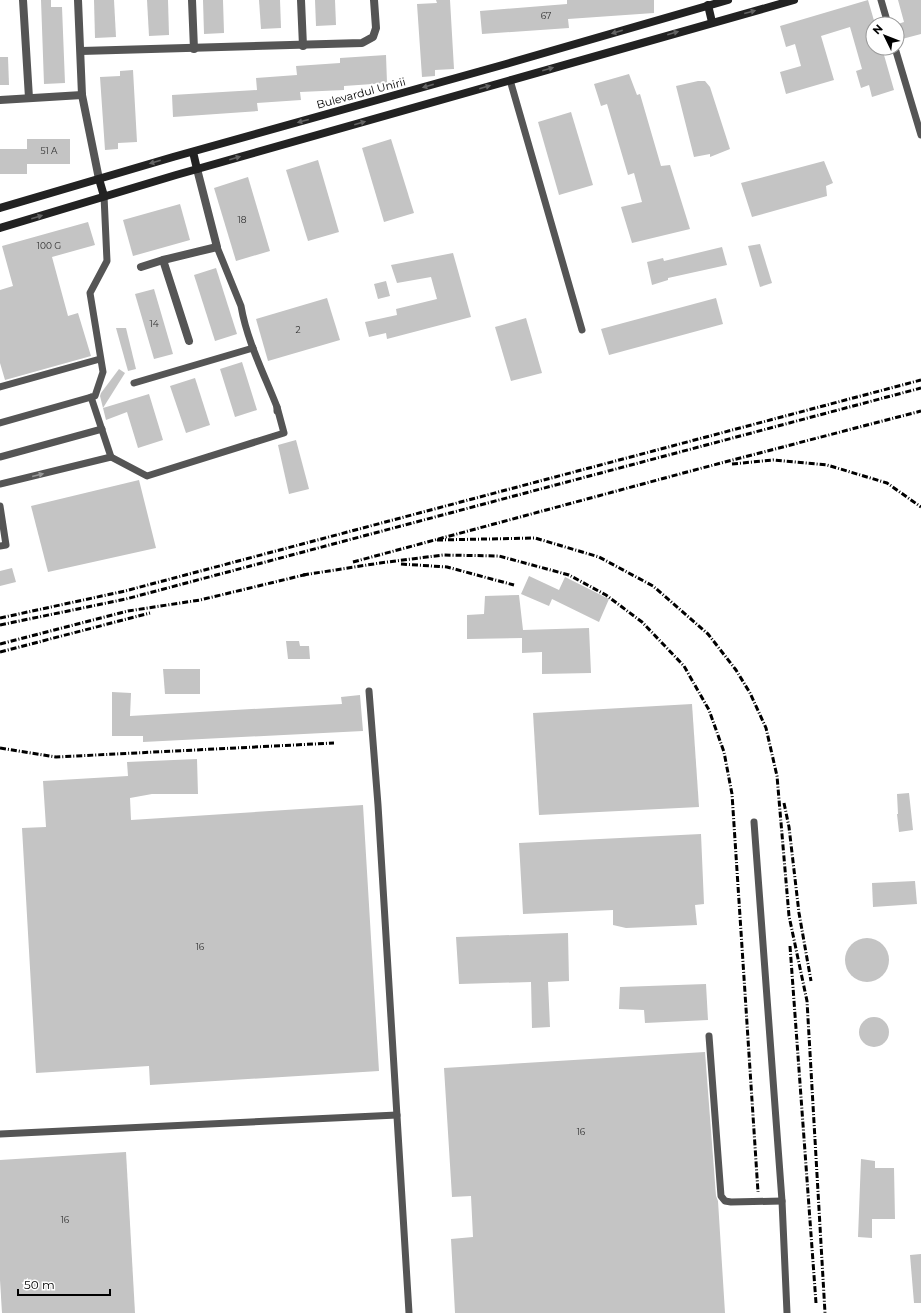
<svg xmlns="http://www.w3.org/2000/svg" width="921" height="1313" viewBox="0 0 921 1313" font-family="Montserrat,sans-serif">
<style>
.building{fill:#c4c4c4}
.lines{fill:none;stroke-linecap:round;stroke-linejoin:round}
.service{stroke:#555;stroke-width:7}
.minor{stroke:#555;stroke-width:8}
.secondary{stroke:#222;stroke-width:8}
.rail{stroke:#000;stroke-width:3;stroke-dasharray:6 2 1 2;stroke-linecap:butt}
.oneway{fill:#646464}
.oneway2{fill:#999}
.labels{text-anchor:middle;stroke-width:4;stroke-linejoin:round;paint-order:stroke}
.number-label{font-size:9px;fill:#313131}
.street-label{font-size:11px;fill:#000;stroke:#fff}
</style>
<rect width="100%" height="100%" fill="#fff"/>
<!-- building -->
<g class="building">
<polygon points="41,0 51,0 51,7 62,7 65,83 44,84"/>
<polygon points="94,0 114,0 116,37 95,38"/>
<polygon points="147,0 168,0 169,35 149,36"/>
<polygon points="203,0 223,0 224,33 204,34"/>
<polygon points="259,0 280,0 281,28 261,29"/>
<polygon points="315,0 335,0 336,25 316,26"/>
<polygon points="436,0 450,0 454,69 435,70 435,76 422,77 417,4 437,3"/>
<polygon points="567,0 654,0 654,13 568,19 569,28 482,34 480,11 567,4"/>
<polygon points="868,0 875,24 873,24 873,48 882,48 894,90 872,97 869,85 861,88 856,71 862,69 850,27 821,36 834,80 786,94 780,72 801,66 795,44 786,47 780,26"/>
<polygon points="898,0 921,0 921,34 902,39 898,24 904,22"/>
<polygon points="386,55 387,83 344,86 344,90 300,92 301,100 257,103 258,111 173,117 172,95 257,90 256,78 297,75 296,66 340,63 340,58"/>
<polygon points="0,57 8,57 9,85 0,85"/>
<polygon points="133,70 137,142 118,143 118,149 105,150 100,77 120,76 120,71"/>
<polygon points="629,74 637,95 640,94 661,166 670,165 690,229 632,243 621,207 642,202 634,173 628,175 607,104 601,106 594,84"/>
<polygon points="698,81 705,81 710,87 730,149 710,157 710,154 694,157 676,86"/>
<polygon points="571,112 593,185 559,195 538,122"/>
<polygon points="27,139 70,139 70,164 27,164 27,174 0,174 0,149 27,149"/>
<polygon points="391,139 414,213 384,222 362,148"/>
<polygon points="318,160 339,232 308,241 286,170"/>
<polygon points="824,161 833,183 826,186 827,196 752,217 741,183"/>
<polygon points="248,177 270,251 236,261 214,188"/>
<polygon points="180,204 190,240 133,256 123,220"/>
<polygon points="88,222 95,245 52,257 68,316 78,313 91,356 5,380 0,363 0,290 13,286 2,246"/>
<polygon points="760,244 772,283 760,287 748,246"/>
<polygon points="722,247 727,265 668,278 668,280 652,285 647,262 663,258 664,261"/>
<polygon points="453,253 471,317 387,339 386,333 369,337 365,322 397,315 396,309 437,299 431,277 397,283 391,265"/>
<polygon points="216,268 237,334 215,341 194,275"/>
<polygon points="386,281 390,296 378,299 374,284"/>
<polygon points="154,289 173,354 154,359 135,294"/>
<polygon points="327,298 340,340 268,361 256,319"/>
<polygon points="716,298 723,324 609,355 601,329"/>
<polygon points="526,318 542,373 511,381 495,327"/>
<polygon points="116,328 126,328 136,369 128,371"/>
<polygon points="242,362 257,410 235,417 220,369"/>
<polygon points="119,369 125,373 103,408 100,396 101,393"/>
<polygon points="195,378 210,425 186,433 170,386"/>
<polygon points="149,394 163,440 138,448 127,412 106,420 103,408"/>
<polygon points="296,440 309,489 289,494 278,445"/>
<polygon points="139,480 156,548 48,572 31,506"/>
<polygon points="12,568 16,582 0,586 0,571"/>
<polygon points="529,576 559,590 565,577 609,599 599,622 552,599 549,606 521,594"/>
<polygon points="519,595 523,630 589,628 591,673 542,674 542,652 522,653 522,638 467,639 467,615 484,614 485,596"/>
<polygon points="286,641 299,641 300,646 309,646 310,659 288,659"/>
<polygon points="163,669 200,669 200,694 165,694"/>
<polygon points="112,692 131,693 130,716 342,704 341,697 360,695 363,731 143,742 143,736 112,736"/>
<polygon points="692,704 699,807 539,815 533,713"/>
<polygon points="197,759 198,794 152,794 130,798 131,820 363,805 379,1071 150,1085 149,1066 36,1073 22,828 46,827 43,781 128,776 127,762"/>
<polygon points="909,793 913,830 899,832 897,814 898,814 897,794"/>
<polygon points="701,834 704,904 695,905 697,925 626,928 613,925 613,910 523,914 519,843"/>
<polygon points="915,881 917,904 873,907 872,883"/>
<polygon points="568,933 569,981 548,982 550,1027 532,1028 531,982 459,984 456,937"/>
<circle cx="867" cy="960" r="22"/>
<polygon points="706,984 708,1020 645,1023 644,1010 619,1009 620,987"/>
<circle cx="874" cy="1032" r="15"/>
<polygon points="705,1052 716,1196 718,1201 725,1313 455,1313 451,1239 473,1237 471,1196 452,1197 444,1068"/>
<polygon points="126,1152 135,1313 2,1313 0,1280 0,1160"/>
<polygon points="861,1159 875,1161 875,1168 894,1168 895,1219 872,1219 872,1238 858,1237"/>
<polygon points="921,1254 921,1303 914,1303 910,1255"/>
</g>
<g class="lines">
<!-- service -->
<g class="service">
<polyline points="881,0 888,24"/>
<polyline points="895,48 921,135"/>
<polyline points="510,80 582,330"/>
<path d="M217,247L241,306C247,341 264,374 277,407V411"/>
<polyline points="134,383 253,348"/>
<polyline points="0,387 100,359"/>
<polyline points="0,423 95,396 103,372 90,293 107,261 104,196"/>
<polyline points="0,457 102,429"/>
<polyline points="111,457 147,476 284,433 277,407"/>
<polyline points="0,484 111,457 91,397"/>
<polyline points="0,506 6,545 0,546"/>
<polyline points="369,691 378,805 409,1313"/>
<polyline points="754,822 782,1201 787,1313"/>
<polyline points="709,1036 721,1196 725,1201 731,1202 782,1201"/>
<polyline points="0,1134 397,1115"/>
</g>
<!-- minor -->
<g class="minor">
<polyline points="23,0 29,98"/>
<polyline points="78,0 82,95 99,179"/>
<polyline points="192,0 194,49"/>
<polyline points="301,0 303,46"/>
<polyline points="81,51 362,43 373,37 376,28 374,0"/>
<polyline points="0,100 82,95"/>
<polyline points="141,267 163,260"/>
<polyline points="189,341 163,260 217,247 197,169"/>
</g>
<!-- secondary -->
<g class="secondary">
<polyline points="708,5 712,22"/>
<polyline points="193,152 197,169"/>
<polyline points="99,179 104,196"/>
<polyline points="0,208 173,157 506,64 728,0"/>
<polyline points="0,228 176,175 794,0"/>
</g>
<!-- rail -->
<g class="rail">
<polyline points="732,464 773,460 827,465 887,483 921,507"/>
<polyline points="437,540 535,538 599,557 653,586 708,634 736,670 750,693 766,728 777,776 789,916 807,1001 825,1313"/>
<polyline points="353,562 702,468 921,411"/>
<polyline points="401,564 447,567 514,585"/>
<polyline points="303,575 380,563 443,555 499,556 569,575 606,595 642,622 684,666 709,710 724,752 732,794 758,1192"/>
<polyline points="0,618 125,591 921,380"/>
<polyline points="0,625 126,599 921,388"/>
<polyline points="0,644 128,611 200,600 308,574"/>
<polyline points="0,652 150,613"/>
<polyline points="0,748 56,757 334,743"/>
<polyline points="784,803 789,827 799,913 811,981"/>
<polyline points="790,946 816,1303"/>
</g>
</g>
<!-- one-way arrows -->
<defs><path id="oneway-solid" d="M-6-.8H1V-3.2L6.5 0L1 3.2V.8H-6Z"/></defs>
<g class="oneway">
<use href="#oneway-solid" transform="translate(750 12) rotate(-15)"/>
<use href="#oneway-solid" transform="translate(617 32) rotate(164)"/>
<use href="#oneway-solid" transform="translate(673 33) rotate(-16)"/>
<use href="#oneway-solid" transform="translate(548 69) rotate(-16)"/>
<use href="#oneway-solid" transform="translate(428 86) rotate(164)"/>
<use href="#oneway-solid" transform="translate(485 87) rotate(-16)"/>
<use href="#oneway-solid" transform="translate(303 121) rotate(165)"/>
<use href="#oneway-solid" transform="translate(360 123) rotate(-16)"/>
<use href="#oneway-solid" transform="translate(235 158) rotate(-16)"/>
<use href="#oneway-solid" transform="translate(155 162) rotate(164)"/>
<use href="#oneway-solid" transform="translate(37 217) rotate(-17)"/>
</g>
<use class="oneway2" href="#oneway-solid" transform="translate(38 475) rotate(-14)"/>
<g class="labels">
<!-- number labels -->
<g class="number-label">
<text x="546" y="19">67</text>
<text x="49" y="154">51 A</text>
<text x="242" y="223">18</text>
<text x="49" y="249">100 G</text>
<text x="154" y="327">14</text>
<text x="298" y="333">2</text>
<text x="200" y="950">16</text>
<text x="581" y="1135">16</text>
<text x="65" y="1223">16</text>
</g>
<!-- street labels -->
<g class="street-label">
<text transform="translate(361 93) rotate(-15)" y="4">Bulevardul Unirii</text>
</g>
</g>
<!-- north arrow -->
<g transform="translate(885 36) rotate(313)"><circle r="19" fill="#ffffff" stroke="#999999"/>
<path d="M0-3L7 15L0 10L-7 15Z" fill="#000000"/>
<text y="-6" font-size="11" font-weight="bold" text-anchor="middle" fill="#000000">N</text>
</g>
<!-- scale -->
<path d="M18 1289v6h92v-6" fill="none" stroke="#000000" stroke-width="2"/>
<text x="24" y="1289" font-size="12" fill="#000000" stroke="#ffffff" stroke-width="3" paint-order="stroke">50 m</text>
</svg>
